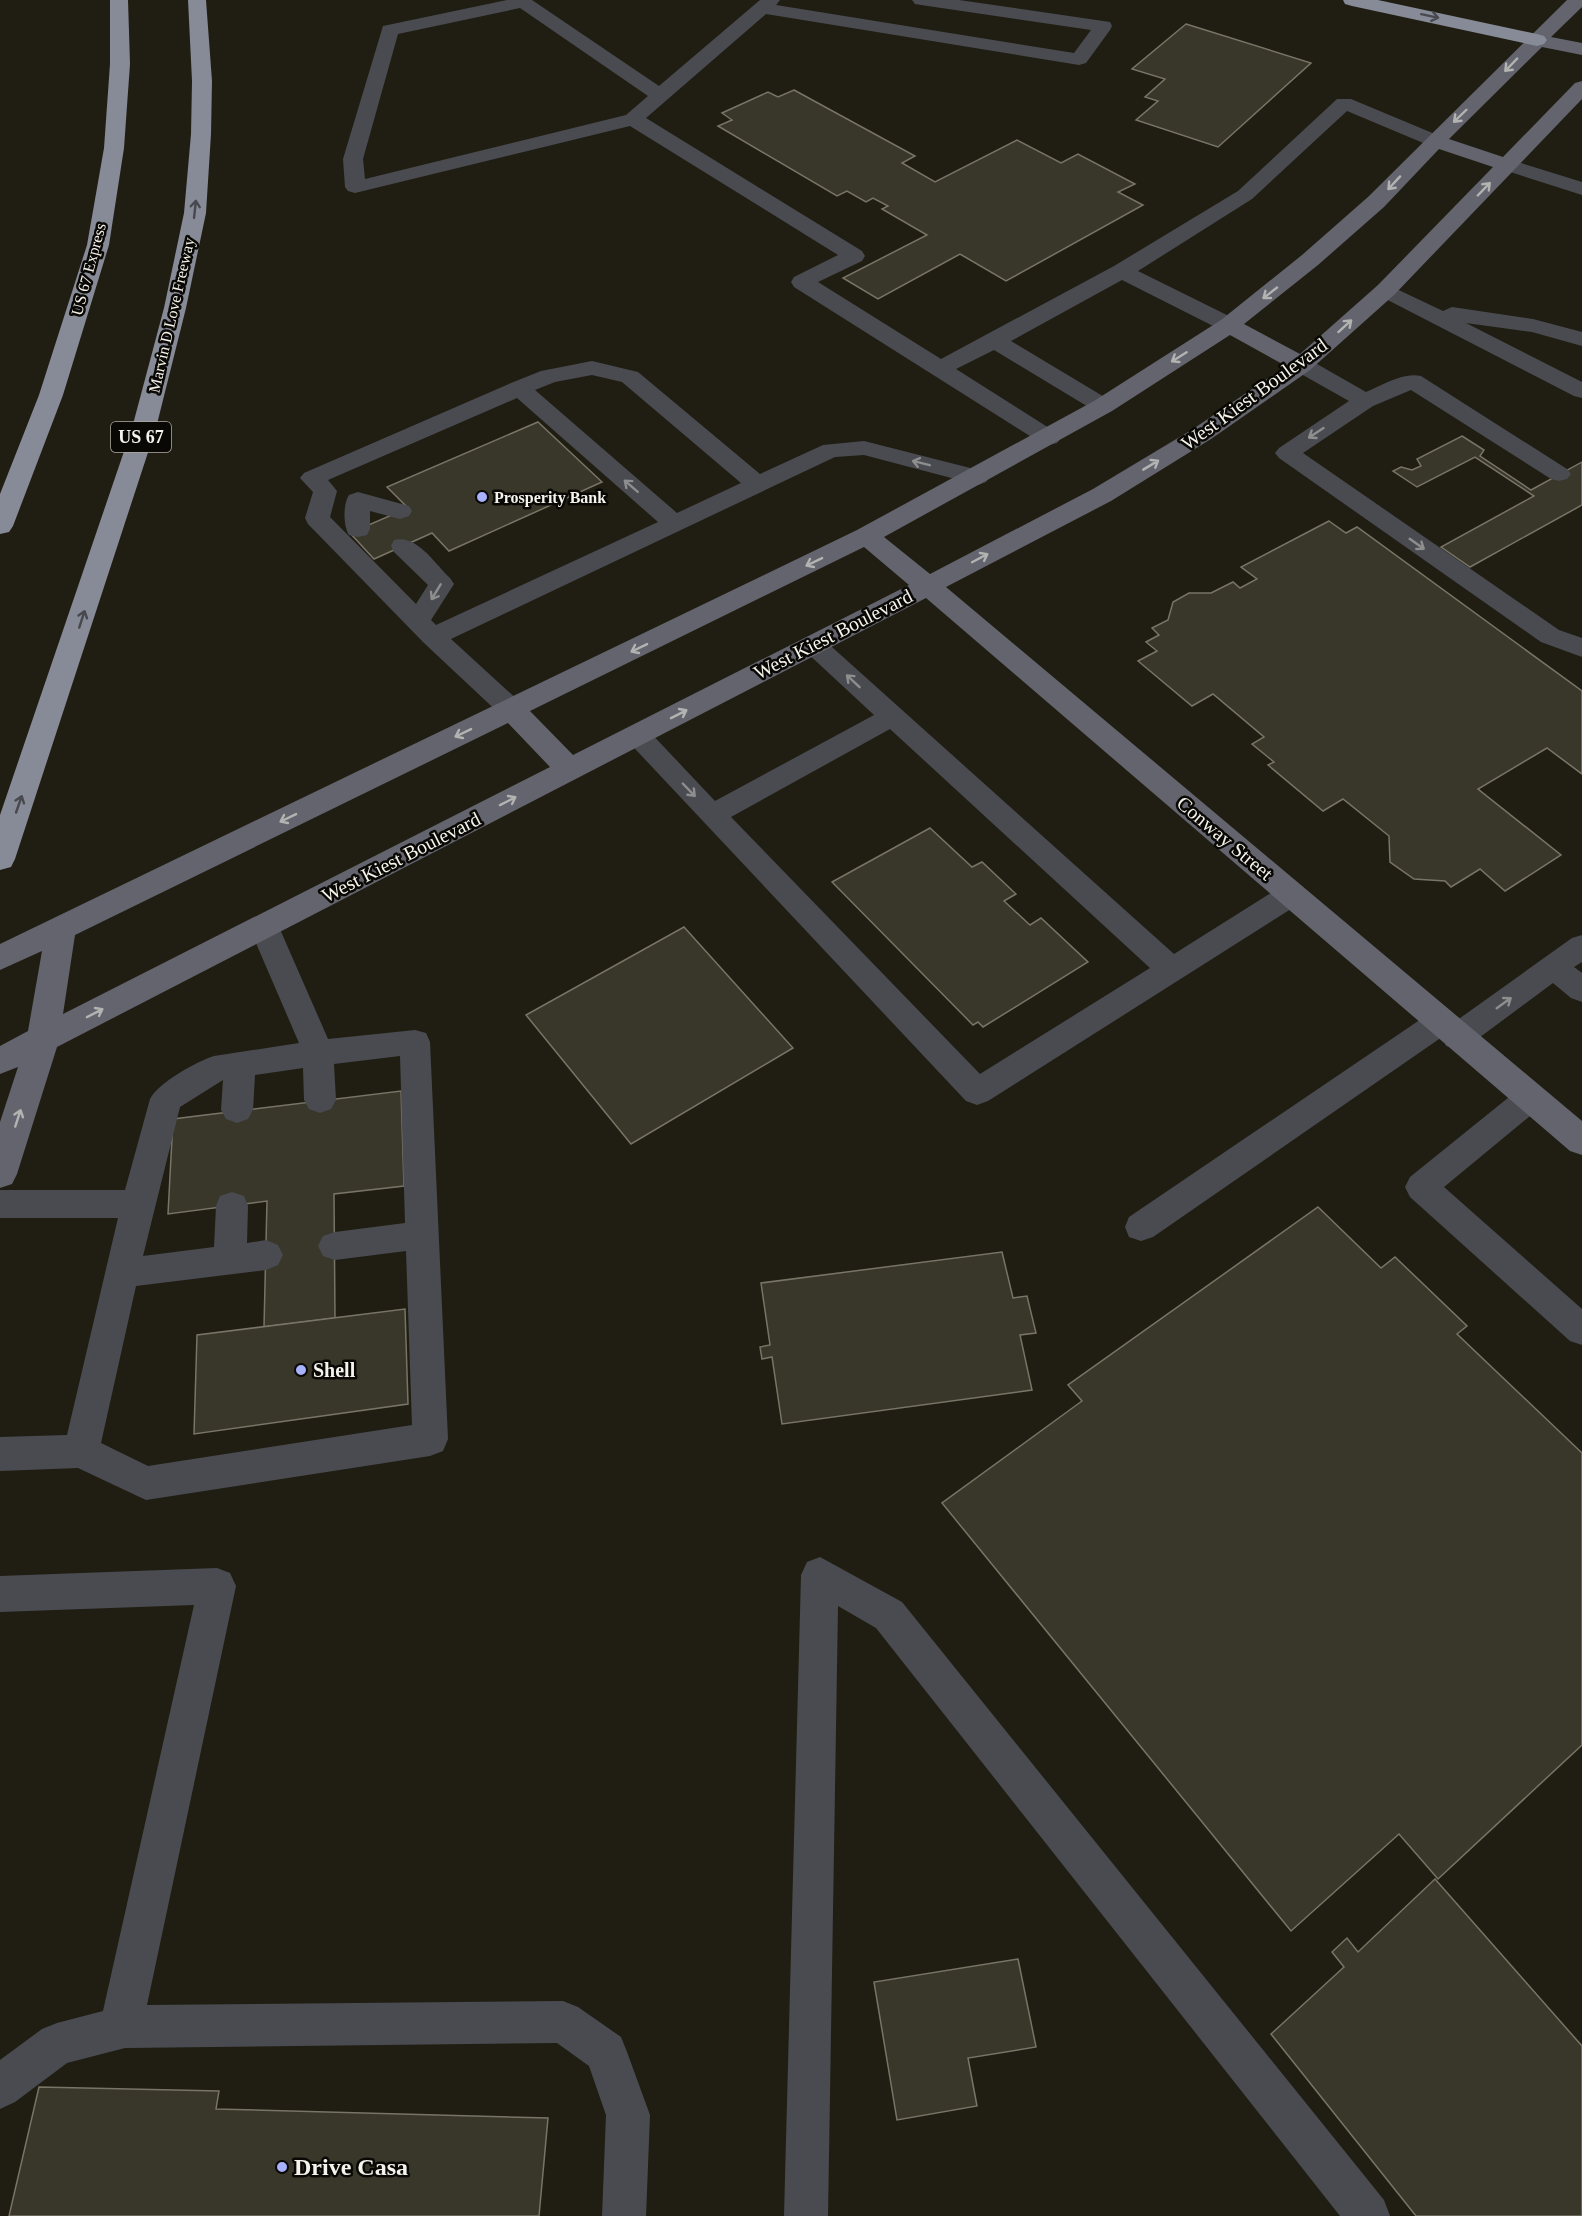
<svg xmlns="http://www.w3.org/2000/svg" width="1582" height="2216" viewBox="0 0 1582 2216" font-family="Georgia,serif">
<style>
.building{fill:#39362a;stroke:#787567;stroke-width:1.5}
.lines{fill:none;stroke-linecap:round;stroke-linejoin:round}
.lane{fill:#4a4b51;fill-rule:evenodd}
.secondary{fill:#63646d;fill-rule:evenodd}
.highway{fill:#878a97;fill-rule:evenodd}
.oneway{stroke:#48494e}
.oneway2{stroke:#b3b3b2}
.oneway3{stroke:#8e8e8f}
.poi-dot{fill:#a7b1fc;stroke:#090804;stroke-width:2}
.labels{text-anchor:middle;stroke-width:5;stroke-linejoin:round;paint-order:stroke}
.far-street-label{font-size:16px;fill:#f5f3eb;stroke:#090804}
.far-poi-label{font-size:16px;font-weight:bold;fill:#f5f3eb;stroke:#090804;text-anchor:start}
.shield{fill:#090804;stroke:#aeaca6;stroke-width:1.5}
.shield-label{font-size:18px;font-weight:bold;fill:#f5f3eb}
.street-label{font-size:20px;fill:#f5f3eb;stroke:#090804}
.poi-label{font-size:20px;font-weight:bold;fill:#f5f3eb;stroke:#090804;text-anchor:start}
.near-poi-label{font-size:24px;font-weight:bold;fill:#f5f3eb;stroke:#090804;text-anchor:start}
</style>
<rect width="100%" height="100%" fill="#201e12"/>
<!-- building -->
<g class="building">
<polygon points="1186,24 1311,63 1218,147 1136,120 1158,101 1145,97 1165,79 1132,69"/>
<polygon points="794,90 915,156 902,163 935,182 1017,140 1061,163 1078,154 1135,184 1118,192 1143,205 1006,281 960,254 878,299 843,278 927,235 882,209 888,206 873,198 866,202 847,191 837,196 718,126 732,120 722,113 768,92 778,97"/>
<polygon points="538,422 602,482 449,551 432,533 374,559 350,533 408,508 387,487"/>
<polygon points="1462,436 1484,450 1480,456 1531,490 1582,462 1582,505 1470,567 1441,547 1534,496 1475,457 1417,487 1393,471 1401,467 1412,470 1421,466 1417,459"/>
<polygon points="1329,521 1346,533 1357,527 1582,691 1582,774 1547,748 1478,789 1561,855 1505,891 1480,869 1451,887 1445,881 1414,879 1390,862 1389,836 1343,799 1323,811 1268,765 1274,762 1252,744 1264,737 1213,694 1192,706 1138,661 1157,651 1146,642 1159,635 1152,628 1168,620 1173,602 1189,593 1211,593 1233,582 1240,588 1257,579 1241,567"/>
<polygon points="930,828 972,867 982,862 1016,894 1004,901 1030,925 1041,918 1088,962 983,1027 978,1022 973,1025 832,882"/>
<polygon points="684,927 793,1048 631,1144 526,1015"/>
<polygon points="401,1091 404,1186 334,1194 335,1318 264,1327 267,1201 168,1214 173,1119"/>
<polygon points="1318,1207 1381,1268 1395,1257 1467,1326 1457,1334 1582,1453 1582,1745 1438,1879 1399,1834 1291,1931 942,1503 1082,1401 1068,1385"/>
<polygon points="1002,1252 1013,1298 1027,1296 1036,1333 1020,1335 1032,1390 782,1424 772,1357 762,1359 760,1347 770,1345 761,1283"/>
<polygon points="405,1309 408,1404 194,1434 197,1335"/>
<polygon points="1435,1879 1582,2046 1582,2216 1416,2216 1271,2034 1344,1967 1332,1952 1347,1938 1358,1952"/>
<polygon points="1018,1959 1036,2047 968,2058 977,2106 897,2120 874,1982"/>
<polygon points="39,2087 219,2091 216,2109 548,2118 539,2216 9,2216"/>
</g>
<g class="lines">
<!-- lane -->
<g class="lane">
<path d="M507,0H532L659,86L760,0H780L776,5L1074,53L1091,30L921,5L915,4L912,0H959L1110,22L1112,26L1110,30L1086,63L1079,65L766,14L646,118L862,251L865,256L862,261L818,282L941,359L1114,266L1238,191L1337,99H1351L1442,137L1445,141L1442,145H1428L1347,111L1252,199L1138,271L1237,320L1240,325L1237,330L1229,332L1221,330L1122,280L1011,341L1111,401L1115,406L1111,411L1103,413L1095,411L994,350L956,369L1057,433L1061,438L1057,443L1049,445L1041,443L794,287L791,282L794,277L838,255L630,126L355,193L348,191L345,187L343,159L383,26ZM520,8L648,96L626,115L365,179L363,159L398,34Z"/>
<polygon points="1508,159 1582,182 1582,195 1501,169 1498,165 1501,161"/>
<polygon points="1386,284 1443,311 1452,307 1533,319 1582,332 1582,346 1532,332 1466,323 1582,382 1582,398 1574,396 1378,295 1375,290 1378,285"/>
<path d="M1302,358L1310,360L1366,392C1383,385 1403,372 1421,376L1567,469L1571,474L1567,479L1559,481L1551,479L1411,390L1373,406L1303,453L1559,630L1582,638V657L1541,642L1279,458L1275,453L1279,448L1349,401L1294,370L1291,365L1294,360Z"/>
<path d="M592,361L638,372L760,474L823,445L864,441L986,472L990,477L986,482L978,485L864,455L835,457L451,639L521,703L525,710L521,717L512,719L503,717L424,643L308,524L305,518L313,492L300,478L304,473L511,383L541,371ZM592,375L622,382L741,483L677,513L535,390L555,382ZM517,398L658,522L436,625L431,620L454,584L450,578C435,564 417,534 394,540L391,546L394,552L428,585L416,604L330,517L337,491L328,480Z"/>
<path d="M358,492L409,506L412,511L409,516L400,519L370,511V529L367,535L358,537L349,535C343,525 343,504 349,495Z"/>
<path d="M814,636L823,639L1174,954L1282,886L1292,883L1302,886L1306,894L1302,902L988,1101L977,1105L966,1101L623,736L627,729L637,726L647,729L715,801L874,715L805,651L801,645L805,639ZM890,729L1150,968L980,1074L731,817Z"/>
<path d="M264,916L274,919L279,927L328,1039L415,1030L426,1033L430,1042L448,1439L443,1451L430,1456L146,1500L78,1468L0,1471V1437L67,1435L118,1218H0V1190H125L150,1099C159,1082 196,1062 214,1056L299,1043L249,927L254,919ZM400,1056L405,1223L335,1232L323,1236L318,1246L323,1256L335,1260L406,1251L412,1425L148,1466L101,1443L136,1286L266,1270L278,1265L283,1255L278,1245L266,1240L247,1243L248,1206L244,1196L232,1192L220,1196L216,1206L214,1247L143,1256L180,1107L223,1080L221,1110L226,1119L237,1123L248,1119L253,1110L255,1075L303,1068L304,1100L309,1109L320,1113L331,1109L336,1100L334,1064Z"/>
<polygon points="1582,935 1582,962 1574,967 1582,973 1582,1002 1571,998 1553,983 1468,1046 1457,1049 1446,1046 1442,1037 1153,1237 1141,1241 1129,1237 1125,1227 1129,1217 1430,1013 1441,1010 1452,1013 1456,1021 1572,938"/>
<polygon points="1530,1085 1541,1089 1546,1098 1541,1107 1444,1187 1582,1309 1582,1345 1570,1341 1410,1197 1405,1187 1410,1177 1519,1089"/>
<polygon points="820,1557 902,1602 1384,2200 1390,2216 1340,2216 876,1628 838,1606 828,2216 784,2216 801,1575 807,1562"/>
<polygon points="217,1568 230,1573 236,1586 147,2005 563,2001 578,2007 621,2037 627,2052 650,2115 646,2216 602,2216 606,2115 589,2066 557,2043 125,2048 67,2063 15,2102 0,2109 0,2060 42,2029 57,2023 103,2011 194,1605 0,1612 0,1576"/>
</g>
<!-- secondary -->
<path class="secondary" d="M1567,0H1582V7L1551,37L1582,43V55L1542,47L1449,139L1503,157L1575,83L1582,81V99L1394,295L1310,370L1211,439L1111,501L946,587L1582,1121V1155L1570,1151L926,598L57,1047L17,1174L12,1184L0,1188V1122L18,1067L0,1074V1046L28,1031L42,951L0,970V944L857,530L1094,401L1221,320L1302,255L1368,197ZM1439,149L1493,167L1378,285L1300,354L1244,324L1318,265L1384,207ZM1230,335L1286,366L1193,429L1093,489L930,574L884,537L1112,411ZM864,547L909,585L573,755L530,711ZM508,723L550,767L63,1014L75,935Z"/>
<!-- highway -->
<g class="highway">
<polygon points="110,0 128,0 130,64 124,148 109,245 63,395 13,526 9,532 0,534 0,494 39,395 87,245 104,148 110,64"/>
<polygon points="188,0 206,0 212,81 211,134 206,213 186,308 156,428 15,859 11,867 0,870 0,815 132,428 164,308 184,213 191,134 192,81"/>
<polygon points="1343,0 1378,0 1537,34 1544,36 1547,40 1544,44 1537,46 1352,6 1345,4"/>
</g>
</g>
<!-- one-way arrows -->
<defs><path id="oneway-shaft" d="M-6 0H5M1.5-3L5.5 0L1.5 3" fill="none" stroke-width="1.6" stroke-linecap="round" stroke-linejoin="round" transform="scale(1.5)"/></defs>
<g class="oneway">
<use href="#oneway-shaft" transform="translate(1430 16) rotate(12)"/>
<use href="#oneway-shaft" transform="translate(195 209) rotate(-84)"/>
<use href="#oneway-shaft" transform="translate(82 619) rotate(-72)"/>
<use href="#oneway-shaft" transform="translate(19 804) rotate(-71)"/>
</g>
<g class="oneway2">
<use href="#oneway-shaft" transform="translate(1511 65) rotate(134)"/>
<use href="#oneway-shaft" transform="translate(1460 116) rotate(136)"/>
<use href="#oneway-shaft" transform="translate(1394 183) rotate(133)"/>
<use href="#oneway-shaft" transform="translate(1484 189) rotate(-46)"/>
<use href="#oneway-shaft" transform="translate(1270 293) rotate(142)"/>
<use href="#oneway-shaft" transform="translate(1345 326) rotate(-42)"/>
<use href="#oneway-shaft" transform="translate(1179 357) rotate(148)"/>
<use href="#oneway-shaft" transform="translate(1151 465) rotate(-31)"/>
<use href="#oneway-shaft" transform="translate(980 558) rotate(-28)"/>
<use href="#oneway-shaft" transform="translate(814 562) rotate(154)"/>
<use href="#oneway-shaft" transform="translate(639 648) rotate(154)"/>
<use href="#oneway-shaft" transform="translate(679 714) rotate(-27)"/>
<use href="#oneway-shaft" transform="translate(463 733) rotate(154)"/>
<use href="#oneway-shaft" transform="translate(508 801) rotate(-27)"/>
<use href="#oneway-shaft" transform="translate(288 818) rotate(154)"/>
<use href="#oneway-shaft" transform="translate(95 1013) rotate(-27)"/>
<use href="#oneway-shaft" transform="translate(18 1118) rotate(-72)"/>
</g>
<g class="oneway3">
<use href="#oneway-shaft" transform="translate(1316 433) rotate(147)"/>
<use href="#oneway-shaft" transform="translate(921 463) rotate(-166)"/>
<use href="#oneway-shaft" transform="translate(631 486) rotate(-139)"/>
<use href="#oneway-shaft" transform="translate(1417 544) rotate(35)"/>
<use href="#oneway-shaft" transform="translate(436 592) rotate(121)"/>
<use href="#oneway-shaft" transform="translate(853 681) rotate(-137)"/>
<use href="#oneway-shaft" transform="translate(689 790) rotate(46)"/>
<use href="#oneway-shaft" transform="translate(1504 1003) rotate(-36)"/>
</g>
<!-- markers -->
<g class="poi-dot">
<circle cx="482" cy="497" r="6"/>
<circle cx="301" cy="1370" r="6"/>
<circle cx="282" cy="2167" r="6"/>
</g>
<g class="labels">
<!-- far-street labels -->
<g class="far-street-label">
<text transform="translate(88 269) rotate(-75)" y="6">US 67 Express</text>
<text transform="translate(171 315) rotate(-77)" y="6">Marvin D Love Freeway</text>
</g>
<!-- far-poi labels -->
<g class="far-poi-label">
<text x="494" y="503">Prosperity Bank</text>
</g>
<!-- shield labels -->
<rect class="shield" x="111" y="422" width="60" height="30" rx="4.5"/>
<g class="shield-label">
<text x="141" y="443">US 67</text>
</g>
<!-- street labels -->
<g class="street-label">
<text transform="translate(1254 394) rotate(-36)" y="7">West Kiest Boulevard</text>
<text transform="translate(833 634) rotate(-27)" y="7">West Kiest Boulevard</text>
<text transform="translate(1225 838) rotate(40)" y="7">Conway Street</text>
<text transform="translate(401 857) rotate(-27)" y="7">West Kiest Boulevard</text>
</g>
<!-- poi labels -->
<g class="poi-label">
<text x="313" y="1377">Shell</text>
</g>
<!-- near-poi labels -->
<g class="near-poi-label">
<text x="294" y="2175">Drive Casa</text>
</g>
</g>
</svg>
